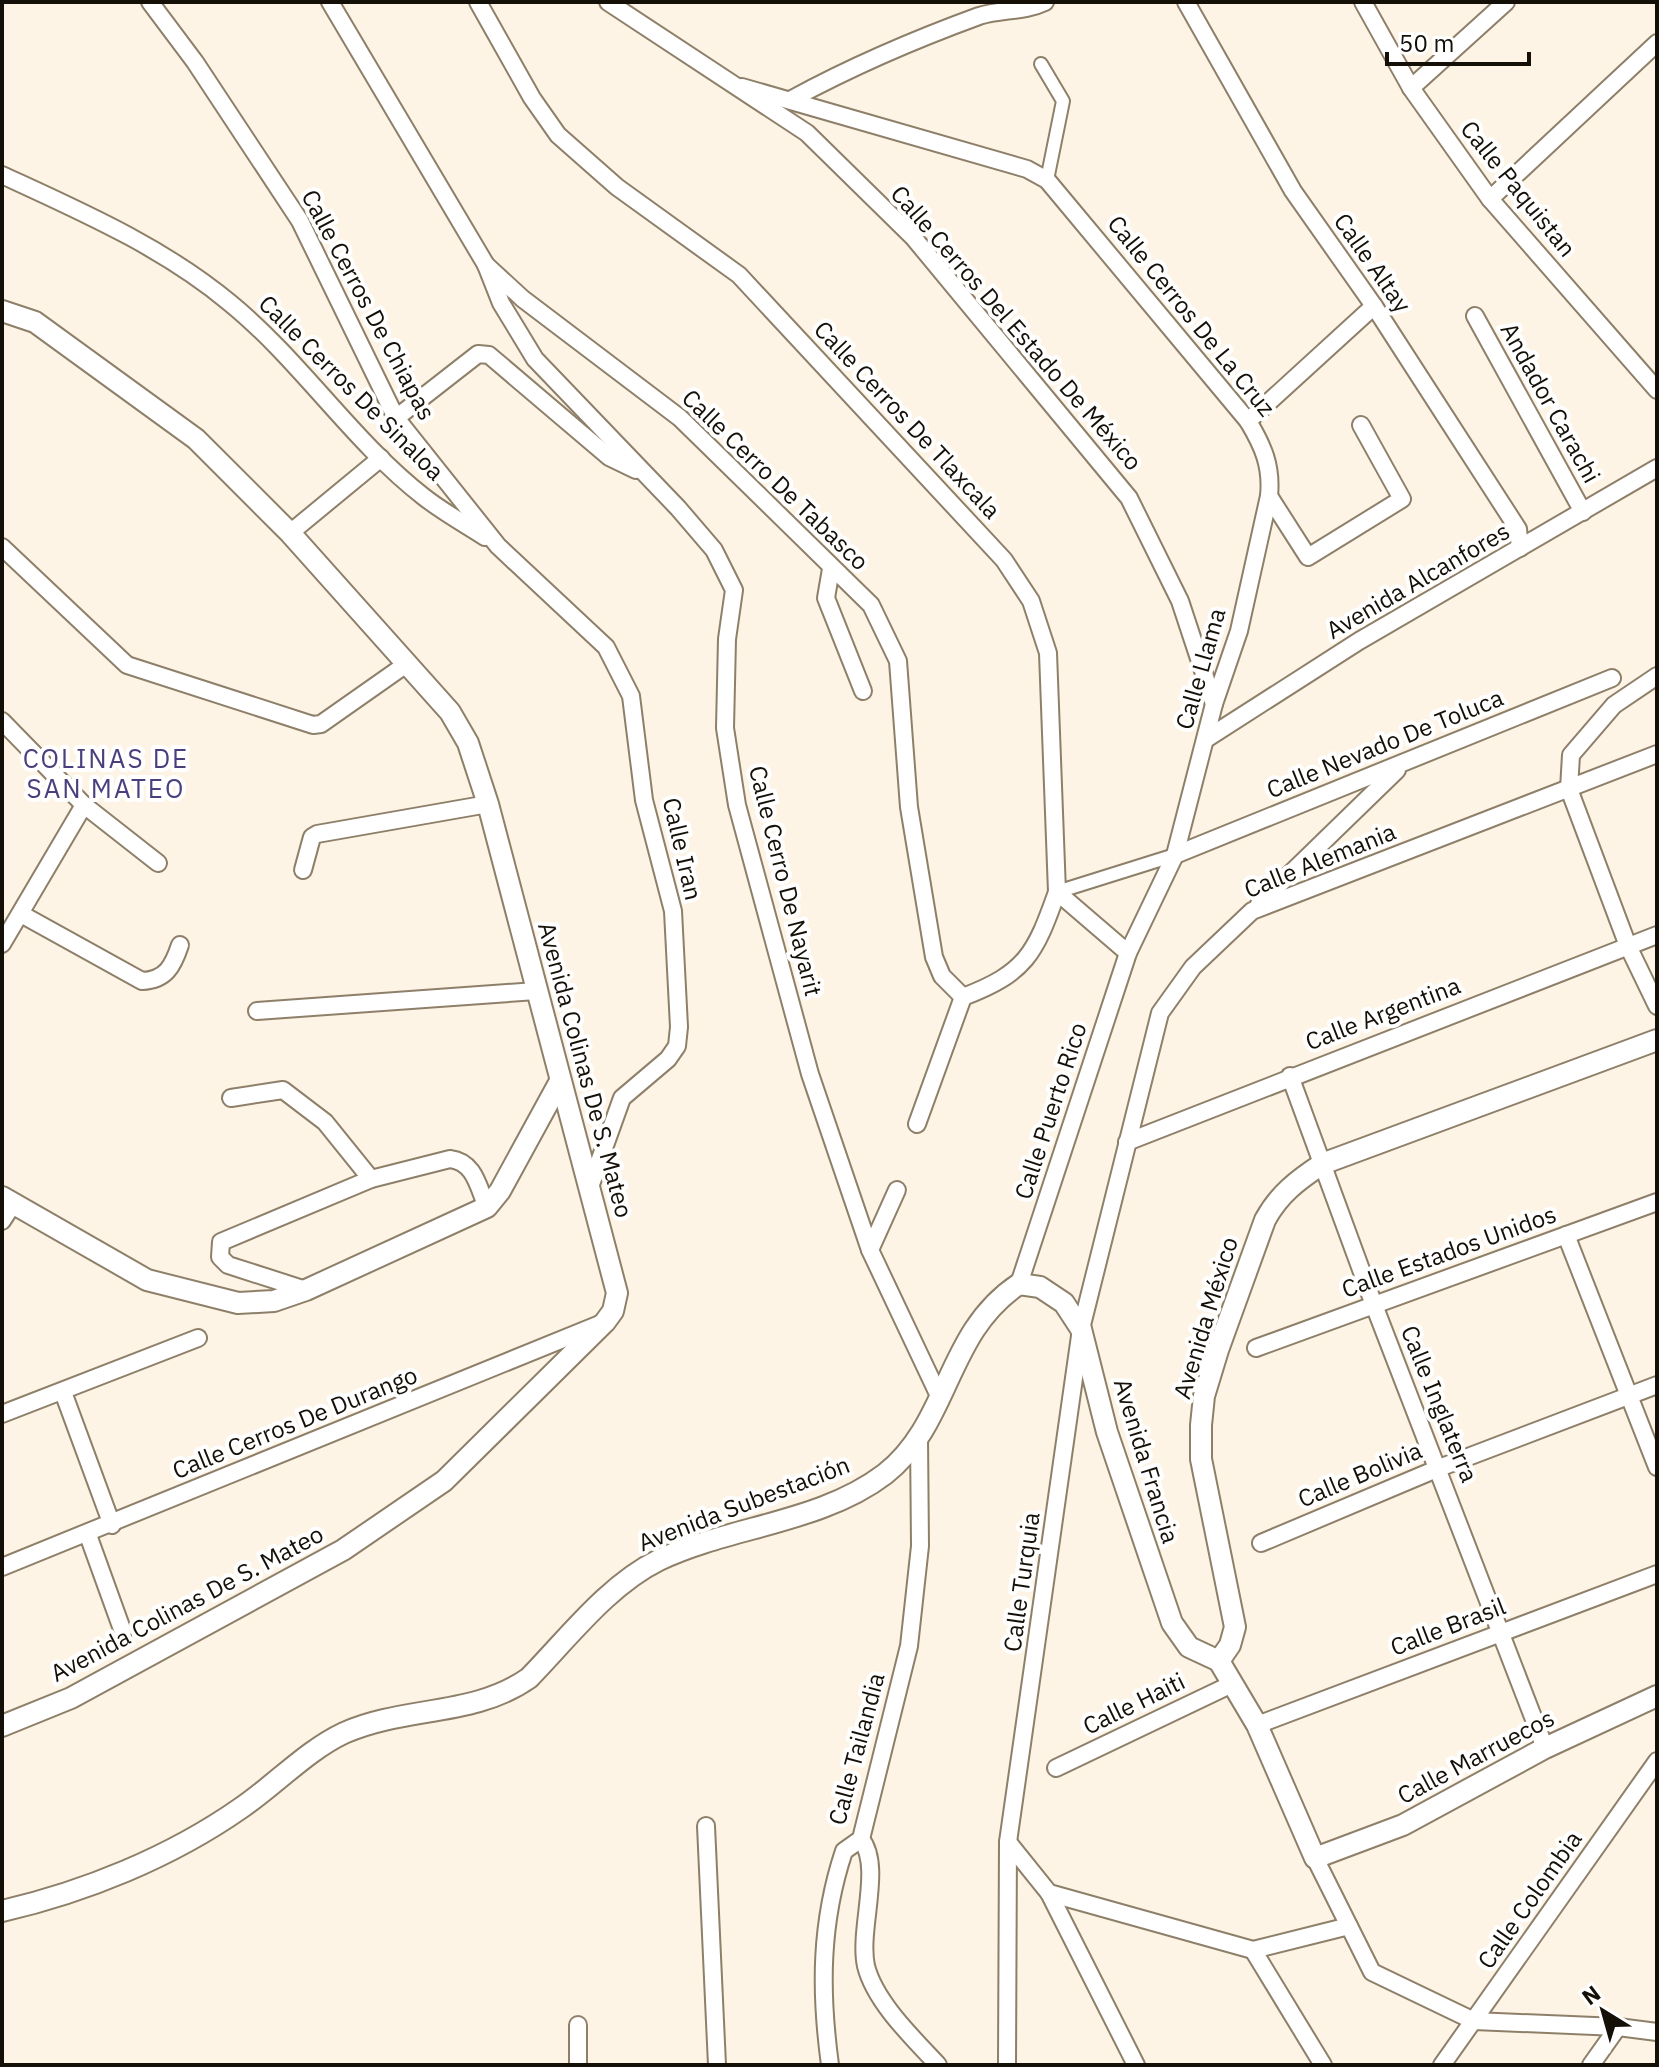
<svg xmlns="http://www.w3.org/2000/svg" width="1659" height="2067" viewBox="0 0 1659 2067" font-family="'IBM Plex Sans',sans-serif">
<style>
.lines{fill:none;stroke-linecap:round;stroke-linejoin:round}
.pedestrian-casing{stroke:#8e7f69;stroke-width:16}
.minor-casing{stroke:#8e7f69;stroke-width:20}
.tertiary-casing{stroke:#8e7f69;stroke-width:24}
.pedestrian{stroke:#fff;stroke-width:12}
.minor{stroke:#fff;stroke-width:16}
.tertiary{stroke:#fff;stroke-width:20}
.labels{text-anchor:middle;stroke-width:8;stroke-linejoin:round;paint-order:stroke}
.street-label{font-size:24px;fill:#140f07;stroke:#fff}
.neighbourhood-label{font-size:26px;letter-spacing:2px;fill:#4a3f7c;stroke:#fff}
</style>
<rect width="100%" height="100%" fill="#fdf4e5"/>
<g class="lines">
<defs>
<g id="pedestrian">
<polyline points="1041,64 1063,101 1047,180"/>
<polyline points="1057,892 1175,855"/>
</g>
<g id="minor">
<polyline points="150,2 195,62 300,221 396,418 498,546 606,647 631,696 644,800 673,911 679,1027 677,1046 668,1059 622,1098 590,1187"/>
<polyline points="330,2 486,265 523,299 680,418 871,605 898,661 909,807 934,957 942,976 963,997"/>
<polyline points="478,2 532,98 558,135 617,187 739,275 1004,560 1031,601 1048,653 1057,892 1128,953"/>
<polyline points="608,2 807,133 913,237 1129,498 1180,601 1214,704"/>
<polyline points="1186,2 1293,191 1374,306 1518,529 1520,548"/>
<polyline points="1363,2 1411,88 1490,199 1657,390"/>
<path d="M742,87L1027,169L1047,180L1248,421C1263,446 1272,466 1269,496L1239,631L1214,704L1175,855L1128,953L1019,1284"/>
<polyline points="1411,88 1506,2"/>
<path d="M792,99C851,67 916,39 979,16C1001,9 1024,12 1045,2"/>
<path d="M2,175C80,211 163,247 230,303C301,361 352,441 424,497C443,512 465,524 485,537"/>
<polyline points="1490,199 1657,43"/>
<polyline points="486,265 501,303 535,359 678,508 714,550 734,590 727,639 725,728 737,805 810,1074 870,1250 940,1398"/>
<polyline points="1475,316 1583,512"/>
<polyline points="396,418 478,354 489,355 609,457 636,470"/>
<polyline points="1248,421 1374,306"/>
<polyline points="1269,496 1308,557 1402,499 1361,425"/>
<polyline points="290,533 381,458"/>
<polyline points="2,547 127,665 313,725 321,724 405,665"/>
<polyline points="831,569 826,598 863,691"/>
<polyline points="1657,676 1614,705 1571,755 1569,789 1628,946 1657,1006"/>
<polyline points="2,721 84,805 158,863"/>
<polyline points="1206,739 1359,641 1657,468"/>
<polyline points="1175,855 1612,678"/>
<polyline points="303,870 312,837 317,834 488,804"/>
<polyline points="1259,904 1397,770"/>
<path d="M21,914L142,981C166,980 173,966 180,945"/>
<polyline points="2,944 84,805"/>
<path d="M963,997C1026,973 1035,954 1057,892"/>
<polyline points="257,1011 536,991"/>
<polyline points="1290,1076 1374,1305 1545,1748"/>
<polyline points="231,1098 283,1090 325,1122 371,1179"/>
<polyline points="917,1124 963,997"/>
<polyline points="1127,1142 1657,935"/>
<polyline points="2,1221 13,1204"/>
<polyline points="1566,1235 1657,1467"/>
<polyline points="870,1250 897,1190"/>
<path d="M306,1290L228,1265L220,1257L221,1242L371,1179L450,1159C475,1162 478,1187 487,1207"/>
<polyline points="1256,1348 1657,1202"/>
<polyline points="63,1392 112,1525"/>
<polyline points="2,1414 198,1338"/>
<polyline points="88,1535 123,1632"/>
<polyline points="1261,1543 1439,1468 1657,1385"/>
<polyline points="2,1567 600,1324"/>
<polyline points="1257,1725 1657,1574"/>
<polyline points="1056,1768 1232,1684"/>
<polyline points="706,1826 717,2065"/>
<path d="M861,1839C883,1867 858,1929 866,1966C875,2002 913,2038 938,2065"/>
<polyline points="1008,1842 1049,1893 1253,1950 1349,1926"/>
<polyline points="1315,1858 1372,1972 1474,2021 1618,2027 1657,2032"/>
<polyline points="1049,1893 1136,2065"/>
<polyline points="1253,1950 1323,2065"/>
<polyline points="578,2025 578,2065"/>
<path d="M830,2065C820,1991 820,1923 844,1851L861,1839L909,1646L920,1546L919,1437"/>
<polyline points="1007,2065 1008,1842 1081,1329 1160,1013 1193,967 1252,911 1657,754"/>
<polyline points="1442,2065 1657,1761"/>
<polyline points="1591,2065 1618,2027"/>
</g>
<g id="tertiary">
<polyline points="2,311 35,322 196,439 290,533 450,712 468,743 488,804 617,1293 613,1311 605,1322 444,1481 343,1550 71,1698 2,1726"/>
<polyline points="2,1197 147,1280 238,1303 274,1301 306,1290 487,1207 500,1191 559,1083"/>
<path d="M1219,1661L1230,1645L1235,1627L1201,1459V1425L1204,1396L1218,1350L1265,1220C1279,1194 1298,1180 1322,1164L1657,1040"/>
<polyline points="1219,1661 1257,1725 1315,1858 1403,1825 1545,1748 1657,1696"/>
<path d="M2,1911C85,1892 171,1857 241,1808C275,1785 306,1751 344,1733C404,1706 474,1717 529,1678C568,1638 608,1585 659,1560C730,1526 821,1523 885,1474C951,1422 945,1333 1019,1284L1040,1287L1064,1303L1081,1329L1107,1432L1172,1623L1189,1647L1219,1661"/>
</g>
</defs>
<!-- pedestrian casing -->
<use href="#pedestrian" class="pedestrian-casing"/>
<!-- minor casing -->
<use href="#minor" class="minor-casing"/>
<!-- tertiary casing -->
<use href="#tertiary" class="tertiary-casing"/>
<!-- pedestrian -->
<use href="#pedestrian" class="pedestrian"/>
<!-- minor -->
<use href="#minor" class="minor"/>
<!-- tertiary -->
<use href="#tertiary" class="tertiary"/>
</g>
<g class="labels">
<!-- street labels -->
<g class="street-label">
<text transform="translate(1518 189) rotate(51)" y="8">Calle Paquistan</text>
<text transform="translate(1372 263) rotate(55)" y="8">Calle Altay</text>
<text transform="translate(368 305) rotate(62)" y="8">Calle Cerros De Chiapas</text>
<text transform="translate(1191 316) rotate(51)" y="8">Calle Cerros De La Cruz</text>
<text transform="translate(1016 328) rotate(49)" y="8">Calle Cerros Del Estado De México</text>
<text transform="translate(351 388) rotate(45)" y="8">Calle Cerros De Sinaloa</text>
<text transform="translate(1550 403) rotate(61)" y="8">Andador Carachi</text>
<text transform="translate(907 420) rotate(47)" y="8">Calle Cerros De Tlaxcala</text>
<text transform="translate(775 480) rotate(44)" y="8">Calle Cerro De Tabasco</text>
<text transform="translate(1418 581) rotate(-30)" y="8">Avenida Alcanfores</text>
<text transform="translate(1201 669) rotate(-74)" y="8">Calle Llama</text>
<text transform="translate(1385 744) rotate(-22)" y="8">Calle Nevado De Toluca</text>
<text transform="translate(682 849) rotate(77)" y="8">Calle Iran</text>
<text transform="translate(1320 861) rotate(-22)" y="8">Calle Alemania</text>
<text transform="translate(785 881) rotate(76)" y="8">Calle Cerro De Nayarit</text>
<text transform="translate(1383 1014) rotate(-21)" y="8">Calle Argentina</text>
<text transform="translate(585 1070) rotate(75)" y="8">Avenida Colinas De S. Mateo</text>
<text transform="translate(1051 1111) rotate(-72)" y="8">Calle Puerto Rico</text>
<text transform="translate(1449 1252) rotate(-20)" y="8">Calle Estados Unidos</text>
<text transform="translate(1206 1318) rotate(-73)" y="8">Avenida México</text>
<text transform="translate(1439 1404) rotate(68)" y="8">Calle Inglaterra</text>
<text transform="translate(295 1423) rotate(-22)" y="8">Calle Cerros De Durango</text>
<text transform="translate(1146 1461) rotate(73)" y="8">Avenida Francia</text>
<text transform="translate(1360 1475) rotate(-23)" y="8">Calle Bolivia</text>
<text transform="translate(744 1504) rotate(-21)" y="8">Avenida Subestación</text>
<text transform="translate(1022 1582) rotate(-82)" y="8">Calle Turquia</text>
<text transform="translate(187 1604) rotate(-28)" y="8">Avenida Colinas De S. Mateo</text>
<text transform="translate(1448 1627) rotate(-21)" y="8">Calle Brasil</text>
<text transform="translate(1134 1704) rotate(-26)" y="8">Calle Haiti</text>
<text transform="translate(857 1749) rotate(-75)" y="8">Calle Tailandia</text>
<text transform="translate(1476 1757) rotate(-28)" y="8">Calle Marruecos</text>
<text transform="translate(1530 1900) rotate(-55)" y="8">Calle Colombia</text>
</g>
<!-- neighbourhood labels -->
<g class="neighbourhood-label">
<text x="106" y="768">COLINAS DE<tspan x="106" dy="30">SAN MATEO</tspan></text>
</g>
</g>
<!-- border -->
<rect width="1659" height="2067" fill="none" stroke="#140f07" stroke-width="8"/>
<!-- north arrow -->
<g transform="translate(1603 2011) rotate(323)" stroke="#ffffff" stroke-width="6" paint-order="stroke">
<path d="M0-6L14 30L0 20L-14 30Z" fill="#140f07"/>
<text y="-12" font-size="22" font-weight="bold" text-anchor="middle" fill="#140f07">N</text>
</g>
<!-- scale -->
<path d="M1387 52v12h142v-12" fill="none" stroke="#140f07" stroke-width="4"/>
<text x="1399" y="52" font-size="24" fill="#140f07" stroke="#ffffff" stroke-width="6" paint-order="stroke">50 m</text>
</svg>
